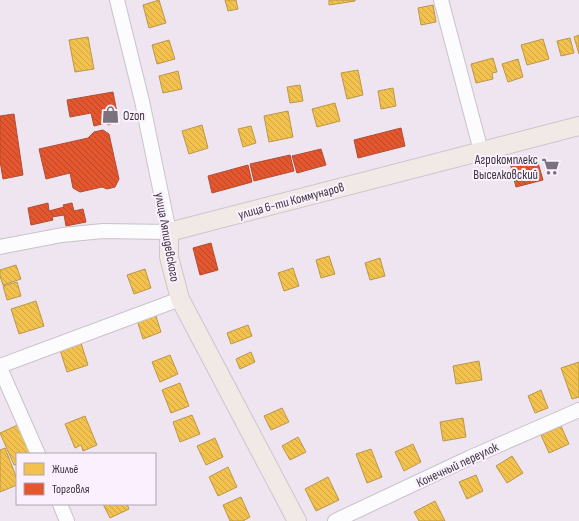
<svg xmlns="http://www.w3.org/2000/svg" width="579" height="521" viewBox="0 0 579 521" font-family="'Sofia Sans Condensed',sans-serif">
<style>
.homes{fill:url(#homes-back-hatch);stroke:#bb9749}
.shops{fill:url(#shops-back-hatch);stroke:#b24d33}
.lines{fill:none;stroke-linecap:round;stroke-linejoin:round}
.minor-casing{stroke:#c9c2cb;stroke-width:16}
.major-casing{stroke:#cac6cc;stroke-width:20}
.minor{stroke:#fcfbfd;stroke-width:14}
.major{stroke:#f1e9e5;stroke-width:18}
.labels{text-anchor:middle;stroke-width:4;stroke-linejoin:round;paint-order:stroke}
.poi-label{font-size:13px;fill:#3c363e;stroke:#faf0fe;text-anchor:start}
.street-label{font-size:13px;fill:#3c363e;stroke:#faf0fe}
</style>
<defs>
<pattern id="homes-back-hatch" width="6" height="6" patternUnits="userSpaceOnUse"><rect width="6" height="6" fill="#f2c14e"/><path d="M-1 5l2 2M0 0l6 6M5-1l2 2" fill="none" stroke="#d0a645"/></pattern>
<pattern id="shops-back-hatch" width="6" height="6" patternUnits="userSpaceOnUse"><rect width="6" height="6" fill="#e4572e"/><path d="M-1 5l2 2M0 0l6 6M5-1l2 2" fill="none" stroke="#ba4929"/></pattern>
</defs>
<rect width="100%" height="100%" fill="#eee5f1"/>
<!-- homes -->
<g class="homes">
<polygon points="159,0 166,23 149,28 143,5"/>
<polygon points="225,0 236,0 238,9 228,11"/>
<polygon points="329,0 355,0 355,1 329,5"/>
<polygon points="433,5 436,22 421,25 418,8"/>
<polygon points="579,35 579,54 574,37"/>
<polygon points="88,37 94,69 75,72 69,40"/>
<polygon points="570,38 574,53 561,56 557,41"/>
<polygon points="543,39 549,59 527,65 521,45"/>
<polygon points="169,40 175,59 157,64 152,45"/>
<polygon points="493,58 497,72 492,73 493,79 476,83 471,64"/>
<polygon points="518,59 523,77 508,82 502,64"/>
<polygon points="358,70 363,95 347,99 341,73"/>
<polygon points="178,71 182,89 163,93 159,76"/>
<polygon points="300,85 303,101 290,103 287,87"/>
<polygon points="393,88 396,106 381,109 378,91"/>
<polygon points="335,103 340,121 317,127 312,109"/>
<polygon points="288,111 293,137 269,142 264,116"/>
<polygon points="202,125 208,148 189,154 182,131"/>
<polygon points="251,126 256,143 243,147 238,129"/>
<polygon points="329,256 335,274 321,278 316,260"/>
<polygon points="380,258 385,276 370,280 365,263"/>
<polygon points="16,265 21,279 3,285 0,276 0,270"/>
<polygon points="293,268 299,286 284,291 278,273"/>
<polygon points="145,269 151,288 134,294 127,275"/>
<polygon points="17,282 21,296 7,300 3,286"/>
<polygon points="36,301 44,326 19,334 11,309"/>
<polygon points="155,313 161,332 143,339 137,320"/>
<polygon points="248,325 252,336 231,344 227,333"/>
<polygon points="81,343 88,365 67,372 60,350"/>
<polygon points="251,352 255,362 240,369 236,359"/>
<polygon points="170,355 178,374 160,382 152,362"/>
<polygon points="479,361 482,380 456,384 453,366"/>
<polygon points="579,362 579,397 572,399 561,368"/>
<polygon points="180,383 189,406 171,413 162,390"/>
<polygon points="541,390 548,408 535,413 528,396"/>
<polygon points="282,408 289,422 271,430 264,416"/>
<polygon points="192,415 200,434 180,442 173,422"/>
<polygon points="85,416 97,445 83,451 81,445 75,448 65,424"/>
<polygon points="463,418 466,437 443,441 440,422"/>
<polygon points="22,423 35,454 17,454 17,464 14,465 0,433"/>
<polygon points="561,426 569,444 549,453 541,435"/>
<polygon points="298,437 306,452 290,460 282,446"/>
<polygon points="215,438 223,457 206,465 197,446"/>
<polygon points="413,444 421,462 404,471 395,452"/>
<polygon points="5,448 17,479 17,485 0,492 0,450"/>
<polygon points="371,449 382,477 367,483 356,454"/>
<polygon points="512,456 523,473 507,483 496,466"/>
<polygon points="228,467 237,487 218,496 209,477"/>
<polygon points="476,475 483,491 467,499 459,482"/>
<polygon points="328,477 339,500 316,511 305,489"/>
<polygon points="241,497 250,517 243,521 230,521 223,505"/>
<polygon points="435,501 445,521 419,521 414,512"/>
<polygon points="103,504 127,504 129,509 110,518"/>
</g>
<!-- shops -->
<g class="shops">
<polygon points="113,92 118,118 116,122 108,125 106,123 94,126 91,113 70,117 67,100"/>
<polygon points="14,114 23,175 3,179 0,161 0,116"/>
<polygon points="401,128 405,146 358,158 354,140"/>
<polygon points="103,130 109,134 119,179 115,187 107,189 102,187 80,192 73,188 70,173 46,179 39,149 88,138 94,132"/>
<polygon points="321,149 326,165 297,173 292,156"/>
<polygon points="290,155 294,171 254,181 250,164"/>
<polygon points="536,156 543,180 516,187 510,163"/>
<polygon points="248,165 252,182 212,193 208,176"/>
<polygon points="48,203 49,211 64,207 63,205 72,203 74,211 83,209 86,222 66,226 64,215 52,217 53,220 31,225 28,208"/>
<polygon points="211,243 218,270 200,275 193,248"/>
</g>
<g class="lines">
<defs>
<g id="minor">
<polyline points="441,0 481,151"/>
<polyline points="0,247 62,235 103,231 169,232 142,101 117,0"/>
<polyline points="0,366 180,299"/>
<polyline points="0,368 38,454"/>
<polyline points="60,504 67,521"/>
<polyline points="335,521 469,458 579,410"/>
</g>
<polyline id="major" points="297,521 180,299 169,257 169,232 579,126"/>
</defs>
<!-- minor casing -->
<use href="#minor" class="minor-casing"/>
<!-- major casing -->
<use href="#major" class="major-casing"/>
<!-- minor -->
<use href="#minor" class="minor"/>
<!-- major -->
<use href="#major" class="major"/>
</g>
<!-- icons -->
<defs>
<symbol id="shop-bare" viewBox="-9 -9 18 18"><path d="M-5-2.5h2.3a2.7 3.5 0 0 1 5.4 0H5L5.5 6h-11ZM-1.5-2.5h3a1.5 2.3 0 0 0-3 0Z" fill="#7a737d" stroke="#faf0fe" stroke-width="2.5" paint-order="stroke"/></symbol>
<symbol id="supermarket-bare" viewBox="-9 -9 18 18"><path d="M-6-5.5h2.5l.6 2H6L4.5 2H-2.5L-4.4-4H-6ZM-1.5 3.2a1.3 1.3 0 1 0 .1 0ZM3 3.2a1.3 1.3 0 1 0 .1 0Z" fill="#7a737d" stroke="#faf0fe" stroke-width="2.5" paint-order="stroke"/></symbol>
</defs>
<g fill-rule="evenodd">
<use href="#shop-bare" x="98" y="102" width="25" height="25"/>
<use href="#supermarket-bare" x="538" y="154" width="25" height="25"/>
</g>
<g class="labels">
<!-- poi labels -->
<g class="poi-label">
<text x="123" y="120">Ozon</text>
<text x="538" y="164" text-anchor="end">Агрокомплекс<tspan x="538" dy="15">Выселковский</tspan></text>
</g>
<!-- street labels -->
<g class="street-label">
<text transform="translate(291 200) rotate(-15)" y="5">улица 6-ти Коммунаров</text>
<text transform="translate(168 237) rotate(80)" y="5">улица Ляпидевского</text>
<text transform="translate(457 464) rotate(-25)" y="5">Конечный переулок</text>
</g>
</g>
<!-- legend -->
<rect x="16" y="453" width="140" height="52" fill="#faf0fe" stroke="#aea6b1"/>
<rect x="24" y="463" width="20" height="12" fill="#f2c14e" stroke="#aea6b1"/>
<text x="52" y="473" font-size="12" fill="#3c363e">Жильё</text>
<rect x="24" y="483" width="20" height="12" fill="#e4572e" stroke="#aea6b1"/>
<text x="52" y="493" font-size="12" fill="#3c363e">Торговля</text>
</svg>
